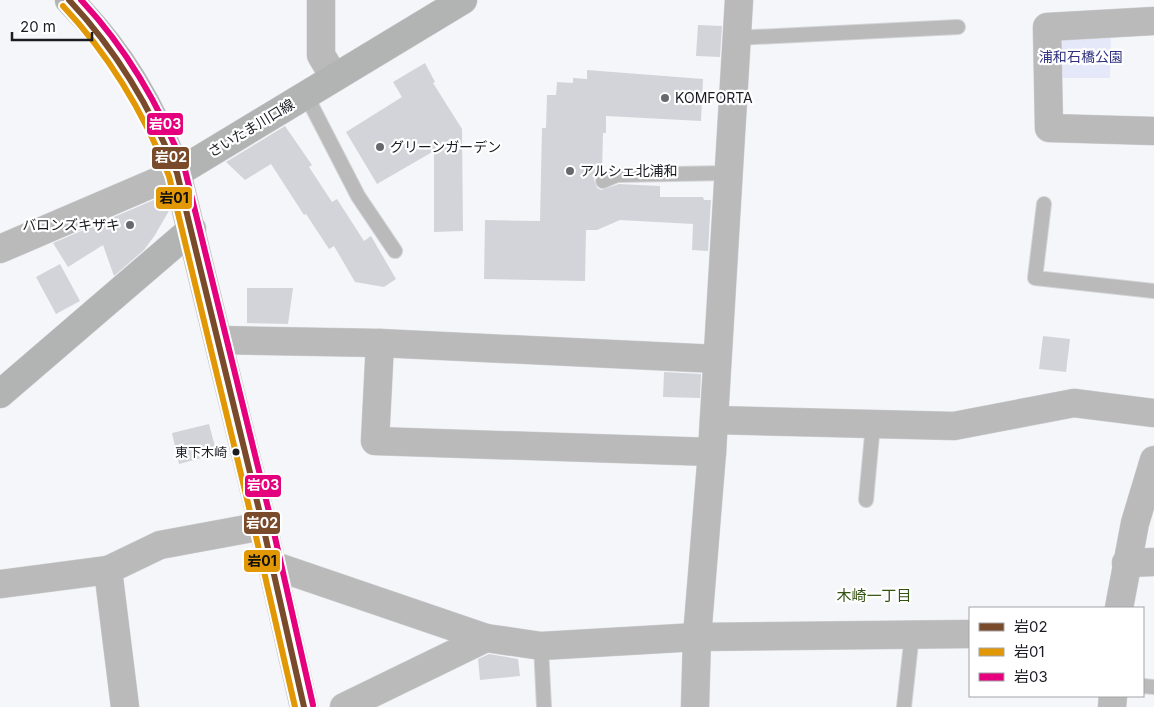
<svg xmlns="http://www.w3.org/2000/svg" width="1154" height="707" viewBox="0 0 1154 707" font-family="Inter,'Noto Sans JP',sans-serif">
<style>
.green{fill:#e5e8f8}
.building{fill:#d3d4da}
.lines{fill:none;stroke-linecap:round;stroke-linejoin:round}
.lane-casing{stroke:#d3d4d7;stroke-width:16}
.street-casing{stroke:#d3d4d7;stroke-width:29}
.secondary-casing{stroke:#d3d4d7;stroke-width:29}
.primary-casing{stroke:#d3d4d7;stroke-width:29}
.lane{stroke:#b9bab9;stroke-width:14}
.street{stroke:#b9bab9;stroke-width:28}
.secondary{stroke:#b9bab9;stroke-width:28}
.primary{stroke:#b2b3b3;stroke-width:28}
.bus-1-casing{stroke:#fff;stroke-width:10}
.bus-2-casing{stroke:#fff;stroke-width:10}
.bus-3-casing{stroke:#fff;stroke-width:10}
.bus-1{stroke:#7a4b2a;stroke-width:6}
.bus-2{stroke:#e19804;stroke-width:6}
.bus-3{stroke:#e5007d;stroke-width:6}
.poi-dot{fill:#67686e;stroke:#fff;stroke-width:2}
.bus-dot{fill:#1b1c23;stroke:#fff;stroke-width:2}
.labels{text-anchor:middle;stroke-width:4.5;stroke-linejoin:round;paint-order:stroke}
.bus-label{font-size:13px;fill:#1b1c23;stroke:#fff;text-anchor:end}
.park-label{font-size:14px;fill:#31337f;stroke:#fff}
.poi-label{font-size:14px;fill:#1b1c23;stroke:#fff;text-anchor:start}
.street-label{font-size:14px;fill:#1b1c23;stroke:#fff}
.neighbourhood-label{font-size:15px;fill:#315210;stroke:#fff}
.line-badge{stroke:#fff;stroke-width:2}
.badge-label{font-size:14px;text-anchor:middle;font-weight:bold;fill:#fff}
.pale-badge-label{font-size:14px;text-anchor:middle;font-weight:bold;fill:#111}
</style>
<rect width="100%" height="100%" fill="#f5f6fa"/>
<!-- green -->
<polygon class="green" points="1111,35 1110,78 1052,78 1053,39"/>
<!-- building -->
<g class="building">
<polygon points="698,25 722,26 720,57 696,56"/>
<polygon points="425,63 435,82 433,83 462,129 463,231 434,232 434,151 377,184 346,132 402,97 393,82"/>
<polygon points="587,70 703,79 701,121 606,116 606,133 603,133 602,172 596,175 594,180 597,188 601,190 619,184 660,186 660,197 703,197 704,200 711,200 708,251 692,250 693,224 620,220 597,230 586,230 585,281 484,279 485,220 540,221 542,128 546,128 547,95 556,95 557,82 573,83 573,78 587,79"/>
<polygon points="285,126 312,165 309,167 332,202 337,199 364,241 371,236 396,279 384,287 355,282 334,246 329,249 306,214 304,215 271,164 245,180 226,162"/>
<polygon points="163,196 170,209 155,235 144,250 114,276 103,245 68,267 53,243"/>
<polygon points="60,264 80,301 56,314 36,277"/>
<polygon points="247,288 293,288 288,324 247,323"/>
<polygon points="1043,336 1070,339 1066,372 1039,369"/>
<polygon points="664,372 701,374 700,398 663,397"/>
<polygon points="209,424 217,454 179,464 172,433"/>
<polygon points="489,654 518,659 520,676 480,680 478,659"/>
</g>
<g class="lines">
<defs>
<g id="lane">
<polyline points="736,38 958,27"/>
<polyline points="306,95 358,196 395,251"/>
<polyline points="603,181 617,175 729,173"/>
<polyline points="1044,204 1035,278 1154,291"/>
<polyline points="866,500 873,424"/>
<polyline points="541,646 544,707"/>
<polyline points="1143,686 1154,687"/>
<polyline points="904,707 912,634"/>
</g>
<g id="street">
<polyline points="321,0 321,55 334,77"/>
<polyline points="1154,21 1047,27 1049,128 1154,131"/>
<polyline points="0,249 177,173"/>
<polyline points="219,340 380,343 717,359"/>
<polyline points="380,343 375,441 712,452"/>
<polyline points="714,420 954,426 1074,403 1154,413"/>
<polyline points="1126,563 1154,562"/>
<polyline points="272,565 486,638 344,707"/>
<polyline points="0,584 108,570"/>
<polyline points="486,638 541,646 697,637 970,634"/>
<polyline points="125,707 108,570 160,545 263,526"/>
<polyline points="695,707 697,637 712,452 739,0"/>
</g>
<g id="secondary">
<polyline points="1119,608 1135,523 1154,460"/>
<polyline points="1112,707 1113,696"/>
</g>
<g id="primary">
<path d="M69,0C120,51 152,106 177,173L263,526L304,707"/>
<polyline points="177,173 463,0"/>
<polyline points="0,394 192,229"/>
</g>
</defs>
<!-- lane casing -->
<use href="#lane" class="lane-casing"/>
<!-- street casing -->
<use href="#street" class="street-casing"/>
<!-- secondary casing -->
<use href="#secondary" class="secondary-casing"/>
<!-- primary casing -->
<use href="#primary" class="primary-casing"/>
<!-- lane -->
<use href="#lane" class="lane"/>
<!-- street -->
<use href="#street" class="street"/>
<!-- secondary -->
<use href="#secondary" class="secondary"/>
<!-- primary -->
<use href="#primary" class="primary"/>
<defs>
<path id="bus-1" d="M69,0C117,51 151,108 177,173L263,526L304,707"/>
<path id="bus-2" d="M63,6C110,56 143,111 169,176L254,528L295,707"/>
<path id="bus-3" d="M81,0C128,50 160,106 185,170L272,524L313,705"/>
</defs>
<!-- bus-1 casing -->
<use href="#bus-1" class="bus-1-casing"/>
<!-- bus-2 casing -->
<use href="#bus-2" class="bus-2-casing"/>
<!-- bus-3 casing -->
<use href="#bus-3" class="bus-3-casing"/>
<!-- bus-1 -->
<use href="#bus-1" class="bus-1"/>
<!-- bus-2 -->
<use href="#bus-2" class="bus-2"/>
<!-- bus-3 -->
<use href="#bus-3" class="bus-3"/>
</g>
<!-- markers -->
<g class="poi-dot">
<circle cx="665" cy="98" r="5"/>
<circle cx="380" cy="147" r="5"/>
<circle cx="570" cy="171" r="5"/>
<circle cx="130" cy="225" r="5"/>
</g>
<circle class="bus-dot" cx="236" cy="452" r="4.5"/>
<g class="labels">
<!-- bus labels -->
<g class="bus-label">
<text x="227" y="457">東下木崎</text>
</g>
<!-- park labels -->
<g class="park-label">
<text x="1081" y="62">浦和石橋公園</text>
</g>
<!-- poi labels -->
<g class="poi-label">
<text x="675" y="103">KOMFORTA</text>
<text x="390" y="152">グリーンガーデン</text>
<text x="580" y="176">アルシェ北浦和</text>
<text x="120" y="230" text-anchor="end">バロンズキザキ</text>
</g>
<!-- street labels -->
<g class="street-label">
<text transform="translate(251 128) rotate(-31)" y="5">さいたま川口線</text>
</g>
<!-- neighbourhood labels -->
<g class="neighbourhood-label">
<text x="874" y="601">木崎一丁目</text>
</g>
</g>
<g class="line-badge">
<rect x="146" y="112" width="38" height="24" rx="5" fill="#e5007d"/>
<rect x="151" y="146" width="39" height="24" rx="5" fill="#7a4b2a"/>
<rect x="155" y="186" width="38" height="24" rx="5" fill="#e19804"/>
<rect x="244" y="474" width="38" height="24" rx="5" fill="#e5007d"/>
<rect x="243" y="511" width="38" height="24" rx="5" fill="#7a4b2a"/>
<rect x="243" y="549" width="38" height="24" rx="5" fill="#e19804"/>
</g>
<g class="badge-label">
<text x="165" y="129">岩03</text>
<text x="171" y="162">岩02</text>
<text x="263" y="490">岩03</text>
<text x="262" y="528">岩02</text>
</g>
<g class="pale-badge-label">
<text x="174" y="203">岩01</text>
<text x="262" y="566">岩01</text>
</g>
<!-- legend -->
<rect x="969" y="607" width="175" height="90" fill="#ffffff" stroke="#a4a4a7"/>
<rect x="979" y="623" width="25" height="8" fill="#7a4b2a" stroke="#a4a4a7"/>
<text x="1014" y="632" font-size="15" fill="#1b1c23">岩02</text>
<rect x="979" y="648" width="25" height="8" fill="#e19804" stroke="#a4a4a7"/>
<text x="1014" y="657" font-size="15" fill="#1b1c23">岩01</text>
<rect x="979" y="673" width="25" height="8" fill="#e5007d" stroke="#a4a4a7"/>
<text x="1014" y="682" font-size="15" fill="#1b1c23">岩03</text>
<!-- scale -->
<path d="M12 32v8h80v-8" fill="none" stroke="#1b1c23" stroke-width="2.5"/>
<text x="20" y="32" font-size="15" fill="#1b1c23" stroke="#ffffff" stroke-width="4" paint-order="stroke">20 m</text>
</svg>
